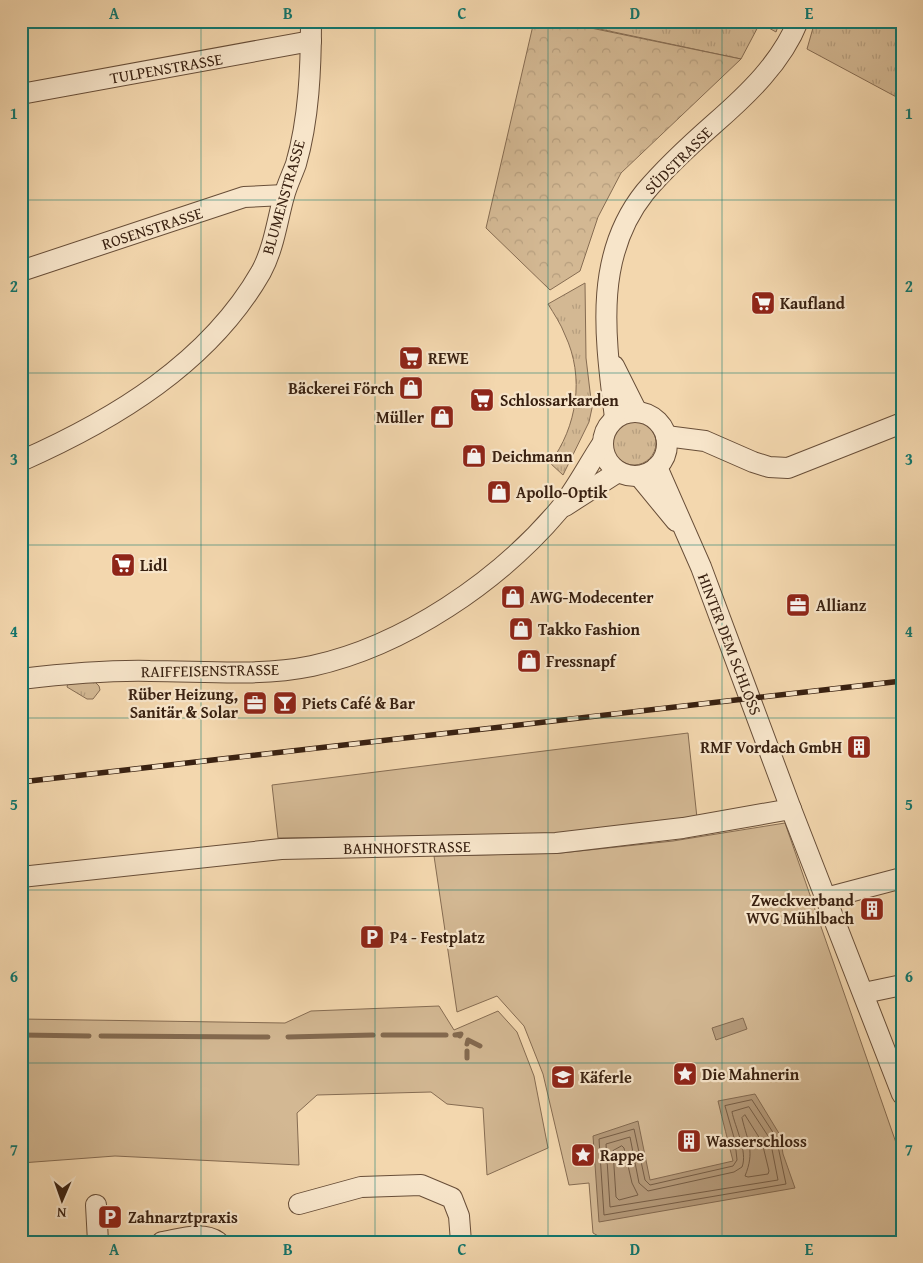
<svg xmlns="http://www.w3.org/2000/svg" width="923" height="1263" viewBox="0 0 923 1263" font-family="'Gentium Book Plus',serif">
<style>
.grass{fill:url(#grass-tufts);stroke:#866c52}
.forest{fill:url(#forest-crowns);stroke:#866c52}
.green{fill:#d3b893;stroke:#866c52}
.water{fill:#b49979;stroke:#83694f}
.lines{fill:none;stroke-linecap:round;stroke-linejoin:round}
.shore{stroke:#765d45;stroke-width:1}
.stream{stroke:#83694f;stroke-width:5}
.street-casing{stroke:#684e38;stroke-width:22}
.street{stroke:#f7e5ca;stroke-width:20}
.rail-casing{stroke:#392111;stroke-width:5.5}
.rail{stroke:#f7e5ca;stroke-width:4;stroke-dasharray:11;stroke-linecap:butt}
.grid{fill:none;stroke:#0f766e;stroke-width:1;stroke-opacity:0.55}
.labels{text-anchor:middle;stroke-width:4.5;stroke-linejoin:round;paint-order:stroke}
.street-label{font-size:16px;fill:#392111;stroke:#f7e5ca}
.poi-label{font-size:16px;font-weight:bold;fill:#392111;stroke:#f7e5ca;text-anchor:start}
.neatline{fill:none;stroke:#0f766e;stroke-width:2}
.grid-label{font-size:16px;text-anchor:middle;font-weight:bold;fill:#0f766e}
</style>
<defs>
<pattern id="grass-tufts" width="24" height="20" patternUnits="userSpaceOnUse" patternTransform="scale(1.25)"><rect width="24" height="20" fill="#d3b893"/><path d="M3 7l-1-3M5 7V3M7 7l1-3M15 17l-1-3M17 17v-4M19 17l1-3" fill="none" stroke="#b69e7e"/></pattern>
<pattern id="forest-crowns" width="20" height="18" patternUnits="userSpaceOnUse" patternTransform="scale(1.25)"><rect width="20" height="18" fill="#d3b893"/><path d="M2 6a3 3 0 1 1 6 0M12 15a3 3 0 1 1 6 0" fill="none" stroke="#b69e7e"/></pattern>
</defs>
<rect width="100%" height="100%" fill="#f3d7ae"/>
<filter id="stains"><feTurbulence type="fractalNoise" baseFrequency=".004" numOctaves="4"/><feColorMatrix values="0 0 0 0 .2 0 0 0 0 .09 0 0 0 0 .02 0 0 0 .5 -.17"/></filter>
<radialGradient id="worn" r=".72"><stop offset=".6" stop-color="#630" stop-opacity="0"/><stop offset="1" stop-color="#630" stop-opacity=".3"/></radialGradient>
<!-- grass -->
<g class="grass">
<polygon points="562,21 780,21 776,32 760,23 741,59"/>
<polygon points="815,21 902,21 902,100 807,49"/>
<path d="M585,283L586,358L592,408L589,422L563,475L550,463C577,427 585,377 565,335C561,324 554,314 548,304Z"/>
<circle cx="634" cy="443" r="22"/>
<polygon points="94,681 99,686 100,690 93,699 87,699 67,687 68,683"/>
</g>
<!-- forest -->
<polygon class="forest" points="534,21 557,21 741,59 621,173 598,217 580,271 550,290 486,228"/>
<!-- green -->
<g class="green">
<polygon points="688,733 697,818 559,834 278,838 272,785"/>
<polygon points="785,823 902,1160 902,1242 609,1242 593,1233 589,1183 569,1185 543,1074 524,1026 497,996 457,1012 434,856 561,853 673,841"/>
<polygon points="439,1006 454,1030 498,1011 517,1032 534,1076 548,1148 487,1175 483,1108 447,1104 431,1092 317,1095 297,1113 299,1165 115,1156 21,1163 21,1019 285,1023 311,1011"/>
</g>
<!-- water -->
<g class="water">
<polygon points="743,1018 747,1029 716,1040 712,1028"/>
<path d="M755,1094L780,1135L783,1154L795,1188L599,1222L593,1136L638,1121L650,1180L733,1161C728,1141 723,1122 718,1101Z"/>
</g>
<g class="lines">
<!-- shore -->
<g class="shore">
<polygon points="752,1100 776,1137 786,1184 604,1215 599,1139 634,1129 645,1180 650,1185 733,1166 737,1160 735,1141 725,1106"/>
<path d="M749,1107L770,1139L778,1180L610,1207L606,1144L630,1137L639,1183L648,1191L734,1172L742,1167C748,1152 735,1127 732,1112Z"/>
<path d="M745,1115L762,1142L769,1171L768,1174L748,1177L745,1176C755,1151 748,1143 742,1118Z"/>
<polygon points="622,1146 624,1148 632,1183 638,1195 619,1200 616,1197 613,1151"/>
</g>
<!-- stream -->
<g class="stream">
<polyline points="21,1035 89,1036"/>
<polyline points="383,1035 446,1035"/>
<polyline points="455,1035 461,1034 460,1036"/>
<polyline points="101,1036 268,1037"/>
<polyline points="288,1037 373,1035"/>
<polyline points="467,1044 468,1040 480,1046"/>
<polyline points="467,1058 467,1051"/>
</g>
<defs>
<g id="street">
<polyline points="21,94 311,41"/>
<polyline points="21,271 244,197 284,195"/>
<polyline points="614,366 637,412"/>
<circle cx="635" cy="444" r="32"/>
<path d="M615,418C606,341 592,258 645,192C666,167 690,145 715,123C747,95 782,62 798,21"/>
<polyline points="666,436 705,441 753,462 769,467 788,468 902,423"/>
<path d="M21,461C114,420 209,363 261,272C274,248 277,221 284,196C287,185 292,175 296,164C309,119 311,68 311,21"/>
<polyline points="657,467 701,567 791,809 902,1094"/>
<polyline points="639,476 676,521"/>
<polyline points="565,506 618,472"/>
<path d="M21,679C64,674 107,670 150,671C203,671 259,677 312,666C404,646 499,581 559,510C575,491 588,465 602,444"/>
<polyline points="21,877 281,849 556,843 683,828 791,809"/>
<polyline points="826,898 902,878"/>
<polyline points="864,993 902,985"/>
<polyline points="299,1204 361,1187 421,1185 452,1198 459,1216 461,1242"/>
<polyline points="96,1205 98,1242"/>
<path d="M162,1242C180,1239 202,1231 218,1242"/>
</g>
</defs>
<!-- street casing -->
<use href="#street" class="street-casing"/>
<!-- street -->
<use href="#street" class="street"/>
<defs>
<polyline id="rail" points="21,782 902,681"/>
</defs>
<!-- rail casing -->
<use href="#rail" class="rail-casing"/>
<!-- rail -->
<use href="#rail" class="rail"/>
</g>
<!-- grid -->
<path class="grid" d="M201,21V1242M375,21V1242M548,21V1242M722,21V1242M21,200H902M21,373H902M21,545H902M21,718H902M21,890H902M21,1063H902"/>
<!-- icons -->
<defs>
<symbol id="supermarket-square" viewBox="-11 -11 22 22"><rect x="-9" y="-9" width="18" height="18" rx="4" fill="#8f2418" stroke="#f7e5ca"/><path d="M-6-5.5h2.5l.6 2H6L4.5 2H-2.5L-4.4-4H-6ZM-1.5 3.2a1.3 1.3 0 1 0 .1 0ZM3 3.2a1.3 1.3 0 1 0 .1 0Z" fill="#fff"/></symbol>
<symbol id="shop-square" viewBox="-11 -11 22 22"><rect x="-9" y="-9" width="18" height="18" rx="4" fill="#8f2418" stroke="#f7e5ca"/><path d="M-5-2.5h2.3a2.7 3.5 0 0 1 5.4 0H5L5.5 6h-11ZM-1.5-2.5h3a1.5 2.3 0 0 0-3 0Z" fill="#fff"/></symbol>
<symbol id="office-square" viewBox="-11 -11 22 22"><rect x="-9" y="-9" width="18" height="18" rx="4" fill="#8f2418" stroke="#f7e5ca"/><path d="M-6-3h4V-5.5h4V-3h4V5H-6ZM-1-4.5V-3h2v-1.5ZM-6 0V1H6V0Z" fill="#fff"/></symbol>
<symbol id="bar-square" viewBox="-11 -11 22 22"><rect x="-9" y="-9" width="18" height="18" rx="4" fill="#8f2418" stroke="#f7e5ca"/><path d="M-6-5H6L.8 .8V4.5H3.5V6h-7V4.5H-.8V.8Z" fill="#fff"/></symbol>
<symbol id="building-square" viewBox="-11 -11 22 22"><rect x="-9" y="-9" width="18" height="18" rx="4" fill="#8f2418" stroke="#f7e5ca"/><path d="M-4-6H4V6H1V3H-1V6H-4ZM-2.5-4.3h1.7v1.8h-1.7ZM.8-4.3h1.7v1.8H.8ZM-2.5-1h1.7V.8h-1.7ZM.8-1h1.7V.8H.8Z" fill="#fff"/></symbol>
<symbol id="parking-square" viewBox="-11 -11 22 22"><rect x="-9" y="-9" width="18" height="18" rx="4" fill="#8f2418" stroke="#f7e5ca"/><path d="M-3.5-5.5H1a3.5 3.5 0 0 1 0 7H-1V5.5H-3.5ZM-1-3.4V-.6H.8a1.4 1.4 0 0 0 0-2.8Z" fill="#fff"/></symbol>
<symbol id="sight-square" viewBox="-11 -11 22 22"><rect x="-9" y="-9" width="18" height="18" rx="4" fill="#8f2418" stroke="#f7e5ca"/><path d="M0-6L1.8-2.2L6-1.7L2.9 1.2L3.7 5.4L0 3.3L-3.7 5.4L-2.9 1.2L-6-1.7L-1.8-2.2Z" fill="#fff"/></symbol>
<symbol id="school-square" viewBox="-11 -11 22 22"><rect x="-9" y="-9" width="18" height="18" rx="4" fill="#8f2418" stroke="#f7e5ca"/><path d="M0-5L7-2L0 1L-7-2ZM-4 1L0 2.5L4 1V4Q0 6-4 4Z" fill="#fff"/></symbol>
</defs>
<g fill-rule="evenodd">
<use href="#supermarket-square" x="749" y="289" width="28" height="28"/>
<use href="#supermarket-square" x="397" y="344" width="28" height="28"/>
<use href="#shop-square" x="397" y="374" width="28" height="28"/>
<use href="#supermarket-square" x="468" y="386" width="28" height="28"/>
<use href="#shop-square" x="428" y="403" width="28" height="28"/>
<use href="#shop-square" x="460" y="442" width="28" height="28"/>
<use href="#shop-square" x="485" y="478" width="28" height="28"/>
<use href="#supermarket-square" x="109" y="551" width="28" height="28"/>
<use href="#shop-square" x="499" y="583" width="28" height="28"/>
<use href="#office-square" x="784" y="591" width="28" height="28"/>
<use href="#shop-square" x="507" y="615" width="28" height="28"/>
<use href="#shop-square" x="515" y="647" width="28" height="28"/>
<use href="#office-square" x="241" y="689" width="28" height="28"/>
<use href="#bar-square" x="271" y="689" width="28" height="28"/>
<use href="#building-square" x="845" y="733" width="28" height="28"/>
<use href="#building-square" x="858" y="895" width="28" height="28"/>
<use href="#parking-square" x="358" y="923" width="28" height="28"/>
<use href="#sight-square" x="671" y="1060" width="28" height="28"/>
<use href="#school-square" x="549" y="1063" width="28" height="28"/>
<use href="#building-square" x="675" y="1127" width="28" height="28"/>
<use href="#sight-square" x="569" y="1141" width="28" height="28"/>
<use href="#parking-square" x="96" y="1203" width="28" height="28"/>
</g>
<g class="labels">
<!-- street labels -->
<g class="street-label">
<text transform="translate(166 68) rotate(-10)" y="6">TULPENSTRASSE</text>
<text transform="translate(678 160) rotate(-45)" y="6">SÜDSTRASSE</text>
<text transform="translate(283 197) rotate(-74)" y="6">BLUMENSTRASSE</text>
<text transform="translate(152 228) rotate(-18)" y="6">ROSENSTRASSE</text>
<text transform="translate(730 644) rotate(69)" y="6">HINTER DEM SCHLOSS</text>
<text transform="translate(210 670) rotate(-1)" y="6">RAIFFEISENSTRASSE</text>
<text transform="translate(407 847) rotate(-1)" y="6">BAHNHOFSTRASSE</text>
</g>
<!-- poi labels -->
<g class="poi-label">
<text x="780" y="309">Kaufland</text>
<text x="428" y="364">REWE</text>
<text x="394" y="394" text-anchor="end">Bäckerei Förch</text>
<text x="500" y="406">Schlossarkarden</text>
<text x="424" y="423" text-anchor="end">Müller</text>
<text x="492" y="462">Deichmann</text>
<text x="516" y="498">Apollo-Optik</text>
<text x="140" y="571">Lidl</text>
<text x="530" y="603">AWG-Modecenter</text>
<text x="816" y="611">Allianz</text>
<text x="538" y="635">Takko Fashion</text>
<text x="546" y="667">Fressnapf</text>
<text x="238" y="700" text-anchor="end">Rüber Heizung,<tspan x="238" dy="18">Sanitär &amp; Solar</tspan></text>
<text x="302" y="709">Piets Café &amp; Bar</text>
<text x="842" y="753" text-anchor="end">RMF Vordach GmbH</text>
<text x="854" y="906" text-anchor="end">Zweckverband<tspan x="854" dy="18">WVG Mühlbach</tspan></text>
<text x="390" y="943">P4 - Festplatz</text>
<text x="702" y="1080">Die Mahnerin</text>
<text x="580" y="1083">Käferle</text>
<text x="706" y="1147">Wasserschloss</text>
<text x="600" y="1161">Rappe</text>
<text x="128" y="1223">Zahnarztpraxis</text>
</g>
</g>
<!-- margin -->
<rect width="923" height="1263" fill="none" stroke="#f3d7ae" stroke-width="55"/>
<!-- north arrow -->
<g transform="translate(62 1200) rotate(182)" stroke="#f7e5ca" stroke-width="4" paint-order="stroke">
<path d="M0-4L9 19L0 12L-9 19Z" fill="#392111"/>
<text y="-8" font-size="14" font-weight="bold" text-anchor="middle" fill="#392111">N</text>
</g>
<rect x="28" y="28" width="868" height="1208" class="neatline"/>
<g class="grid-label">
<text x="114" y="19">A</text>
<text x="288" y="19">B</text>
<text x="462" y="19">C</text>
<text x="635" y="19">D</text>
<text x="809" y="19">E</text>
<text x="14" y="119">1</text>
<text x="909" y="119">1</text>
<text x="14" y="292">2</text>
<text x="909" y="292">2</text>
<text x="14" y="465">3</text>
<text x="909" y="465">3</text>
<text x="14" y="637">4</text>
<text x="909" y="637">4</text>
<text x="14" y="810">5</text>
<text x="909" y="810">5</text>
<text x="14" y="982">6</text>
<text x="909" y="982">6</text>
<text x="14" y="1155">7</text>
<text x="909" y="1155">7</text>
<text x="114" y="1255">A</text>
<text x="288" y="1255">B</text>
<text x="462" y="1255">C</text>
<text x="635" y="1255">D</text>
<text x="809" y="1255">E</text>
</g>
<rect width="100%" height="100%" filter="url(#stains)"/>
<rect width="100%" height="100%" fill="url(#worn)"/>
</svg>
